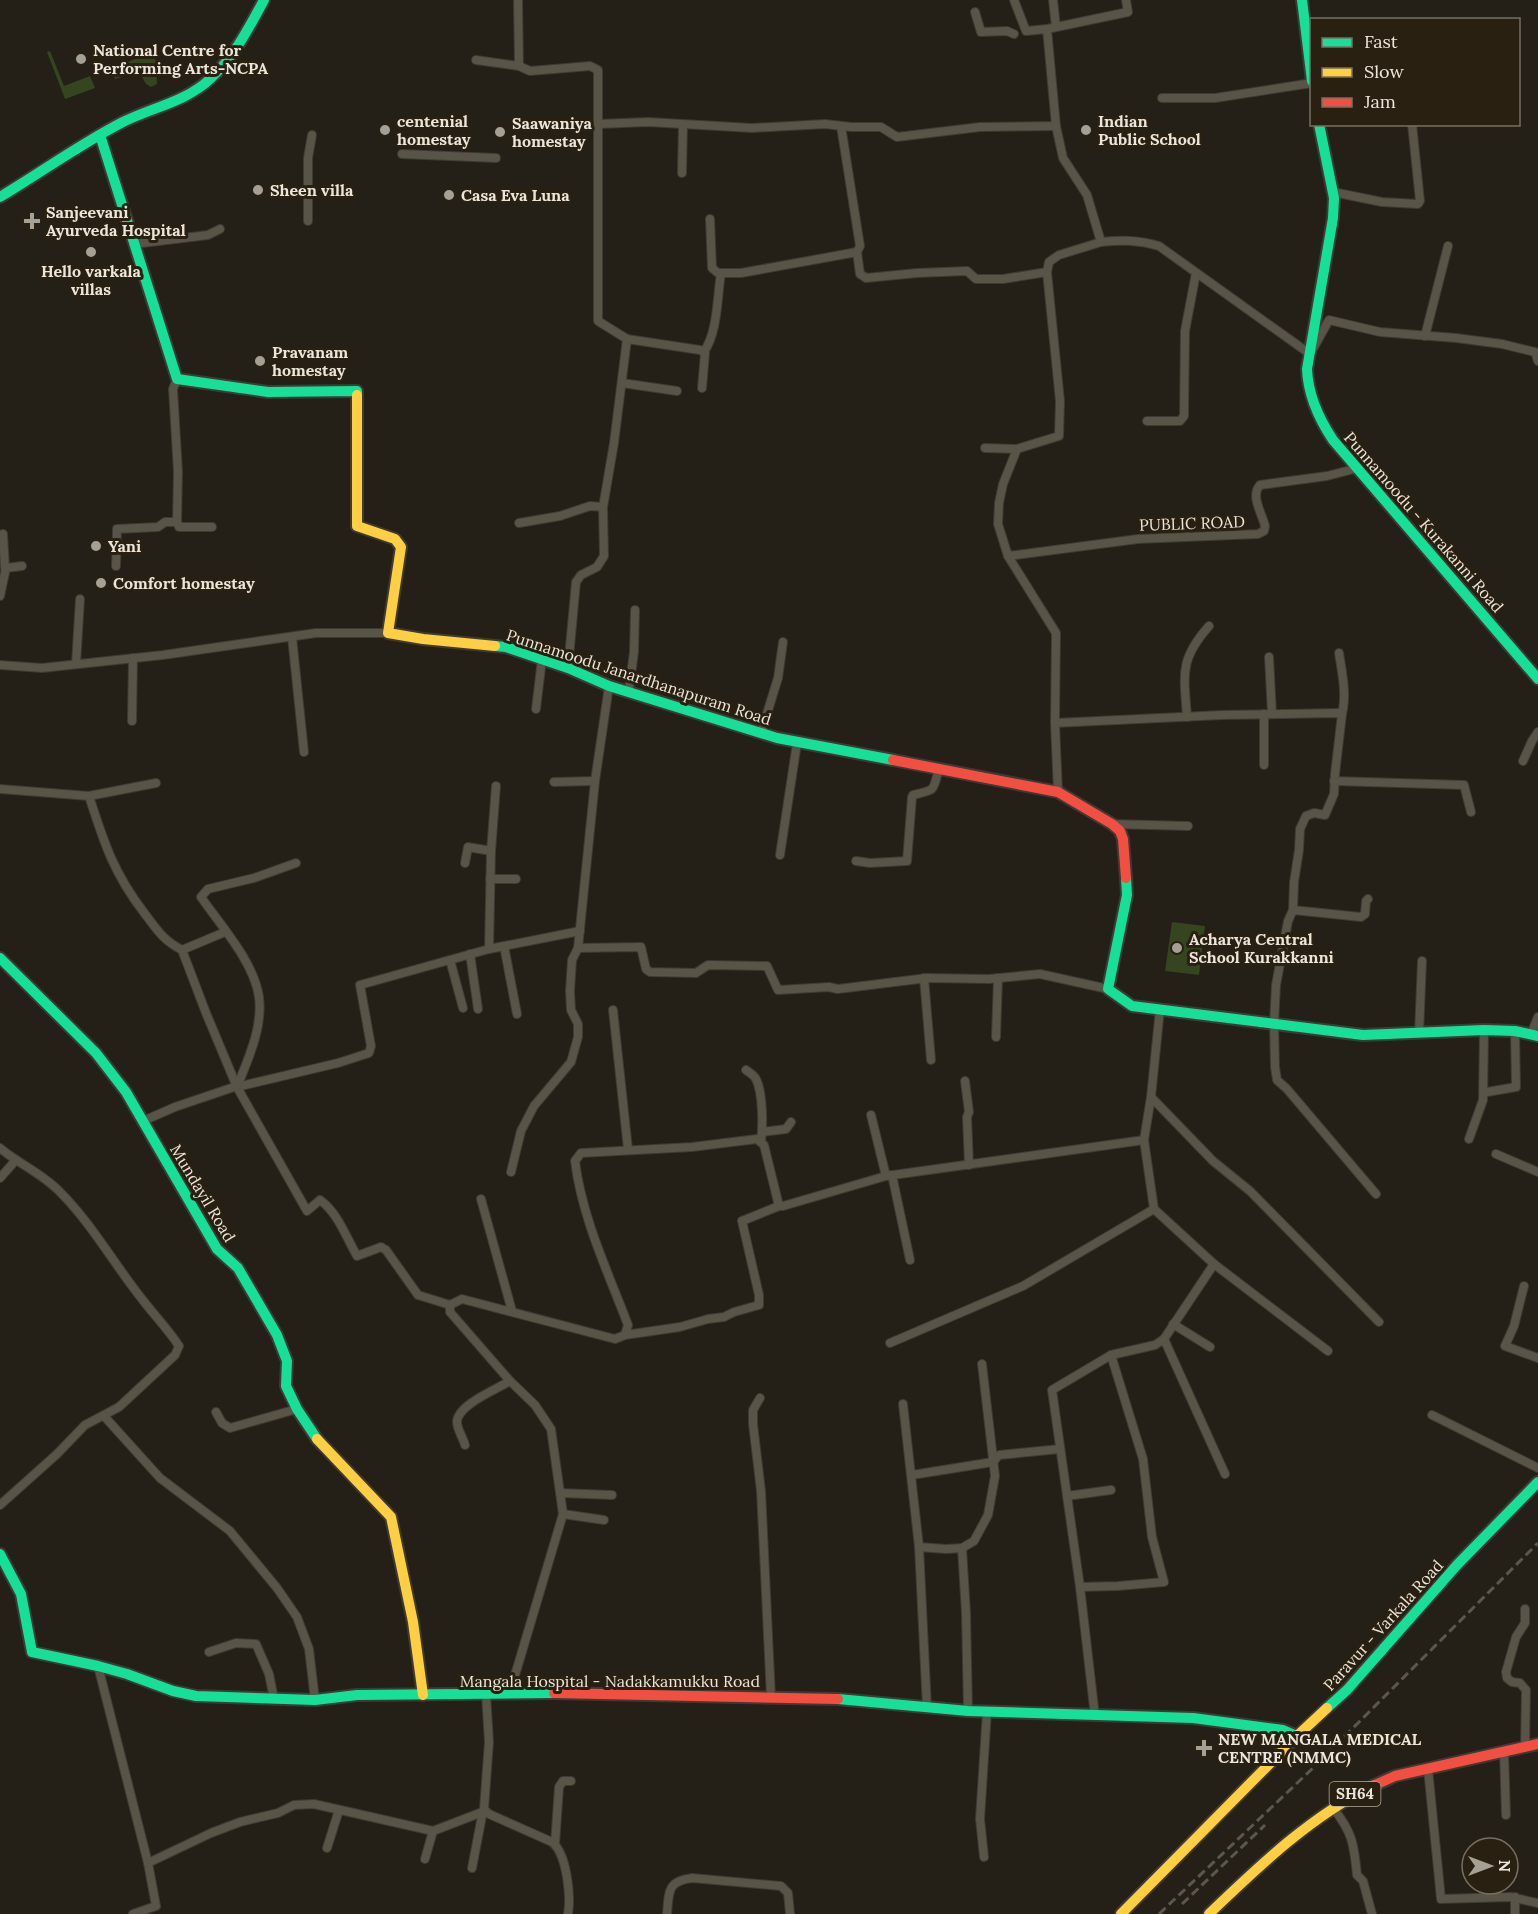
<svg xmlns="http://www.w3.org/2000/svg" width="1538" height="1914" viewBox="0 0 1538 1914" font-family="Lora,serif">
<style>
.green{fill:#354520}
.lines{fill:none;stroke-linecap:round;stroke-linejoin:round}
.street-casing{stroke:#3f3a33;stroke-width:10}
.fast-casing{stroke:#3f3a33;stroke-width:14}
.slow-casing{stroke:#3f3a33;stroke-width:14}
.jam-casing{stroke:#3f3a33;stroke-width:14}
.street{stroke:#585447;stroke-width:8}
.fast{stroke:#16e098;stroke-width:10}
.slow{stroke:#ffcf43;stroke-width:10}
.jam{stroke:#f24e42;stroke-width:10}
.rail{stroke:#5b564e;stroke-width:3;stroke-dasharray:9 4.5;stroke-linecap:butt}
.poi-dot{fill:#a5a096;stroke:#2a2011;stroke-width:2}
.labels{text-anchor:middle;stroke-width:6;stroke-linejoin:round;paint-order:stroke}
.shield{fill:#2a2011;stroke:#b1aa9e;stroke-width:1.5}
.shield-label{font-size:15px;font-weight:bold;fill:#ebe5db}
.poi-label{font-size:16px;font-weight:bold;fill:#ebe5db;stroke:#2a2011;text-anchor:start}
.street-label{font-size:16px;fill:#ebe5db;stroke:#2a2011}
</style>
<rect width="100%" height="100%" fill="#241f17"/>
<!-- green -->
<g class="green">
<polygon points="50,51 64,86 90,76 95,88 65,99 47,52"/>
<polygon points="144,55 146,58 150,57 156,60 157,84 151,87 146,84 141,75 133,74 115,79 111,69"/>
<polygon points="1172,922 1205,926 1199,975 1165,971"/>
</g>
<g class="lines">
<defs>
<g id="street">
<polyline points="518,0 519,66 530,71 590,66 598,70 598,321 627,339 614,443 603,507 604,556 597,567 581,575 576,582 568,668"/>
<polyline points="1014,0 1026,31 1047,29"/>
<polyline points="1053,0 1056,27"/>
<path d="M1126,0L1128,12L1047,29L1056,126L1063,158L1087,195L1101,242C1122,240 1139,240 1159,246L1310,354L1329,320L1380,332L1456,338L1502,344L1535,352L1538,361"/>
<polyline points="975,12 981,32 1007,31 1014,34"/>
<polyline points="476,60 519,66"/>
<polyline points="1162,98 1215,98 1312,83"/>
<polyline points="599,124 648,122 752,128 825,124 851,127 881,127 897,137 980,127 1056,126"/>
<polyline points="402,154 496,158"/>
<polyline points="682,173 683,124"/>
<polyline points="1333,192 1382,202 1418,204 1420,201 1412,124"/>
<polyline points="710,219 712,268 718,273 741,273 857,252 860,246 841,126"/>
<polyline points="308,221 308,158 312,135"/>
<polyline points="134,244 208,235 220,229"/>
<polyline points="857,252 860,274 866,278 917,273 967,271 976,279 1003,279 1047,272"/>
<polyline points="1425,336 1448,246"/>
<polyline points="627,339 700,350 705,353 702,388"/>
<path d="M704,352C718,331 717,298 721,273"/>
<polyline points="177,379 173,389 178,472 177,522 179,527 212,527"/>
<polyline points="622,383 677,391"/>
<polyline points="1147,421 1180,421 1184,416 1185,331 1196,273"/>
<polyline points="985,448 1017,449"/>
<polyline points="519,523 560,516 590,506 603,507"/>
<polyline points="3,534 5,568"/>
<path d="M1008,556L1138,539L1258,534L1264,531L1265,526C1262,513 1250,496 1260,485L1327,476L1358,468"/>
<polyline points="116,566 117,529 158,527 165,522 177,522"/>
<polyline points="0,596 6,568 22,566"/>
<polyline points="292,637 304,752"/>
<path d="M1339,653C1342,673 1347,694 1342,714"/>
<polyline points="1269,657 1272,714"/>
<polyline points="76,664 80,599"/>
<polyline points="0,665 42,668 163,655 316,633 388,633"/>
<polyline points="629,690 634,652 635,610"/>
<polyline points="536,709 542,659"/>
<polyline points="1264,714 1264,765"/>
<path d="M1187,717C1184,674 1179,660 1209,626"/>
<polyline points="132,721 133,658"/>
<polyline points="1055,723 1222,715 1337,713 1342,714 1335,774 1334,794 1325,815 1314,813 1306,816 1300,829 1299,850 1294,882 1293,910 1288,921 1276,985 1274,1024 1275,1067 1277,1080 1287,1089 1376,1194"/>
<polyline points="761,733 778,678 783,642"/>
<polyline points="1523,761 1532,741 1538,732"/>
<polyline points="1334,781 1464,785 1471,812"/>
<polyline points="554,782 595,781"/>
<path d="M0,789L89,796C104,843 114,874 145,914C158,931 163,940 182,950L206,1013L237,1087L307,1211L320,1200C338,1213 346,1237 357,1256L381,1247L386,1250L418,1295L450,1305V1312L510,1381L535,1405L551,1429L563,1514L510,1692"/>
<polyline points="1058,792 1055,723 1056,633 1008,556 998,524 999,503 1003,484 1017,449 1059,436 1060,401 1047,272 1049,262 1059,255 1101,242"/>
<polyline points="89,796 156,783"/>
<polyline points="1112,824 1188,826"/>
<polyline points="780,855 797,743"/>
<path d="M856,861L870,863L907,861L912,797L913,795C937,789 932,792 939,769"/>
<polyline points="465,863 468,847 491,851"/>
<polyline points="490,879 516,879"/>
<polyline points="1293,910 1361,917 1365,914 1366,901 1368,899"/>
<polyline points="504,946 517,1014"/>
<polyline points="578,948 641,947 646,969 650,972 696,973 708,965 767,966 778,990 829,987 838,989 927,978 989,979 1040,974 1108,989"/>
<polyline points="489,949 491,851 496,786"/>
<polyline points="182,950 225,932"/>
<polyline points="470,954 478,1009"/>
<polyline points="450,960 463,1008"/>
<polyline points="924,978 931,1060"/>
<polyline points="613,1010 628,1149"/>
<polyline points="1419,1033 1422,961"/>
<polyline points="1531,1034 1538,1017"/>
<polyline points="996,1037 998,978"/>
<path d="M746,1070C750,1073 754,1075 756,1079C763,1093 763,1126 761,1141"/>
<polyline points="965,1081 969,1112 967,1117 969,1165"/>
<polyline points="237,1087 338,1063 369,1053 371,1046 360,985 489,949 580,931"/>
<path d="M237,1087C248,1059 263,1028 259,997C254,962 221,926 201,897L208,889L254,878L296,863"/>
<polyline points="1487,1092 1516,1087 1515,1031"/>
<polyline points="1151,1097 1213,1161 1250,1191 1379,1322"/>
<polyline points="871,1115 886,1176"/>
<polyline points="143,1121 175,1107 237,1086"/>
<polyline points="762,1132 786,1129 791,1122"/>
<polyline points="1469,1139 1483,1100 1484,1030"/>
<path d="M0,1148C19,1164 43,1174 60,1192C92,1224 114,1264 142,1299C154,1315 168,1329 179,1346L175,1355L119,1407L85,1425L57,1454L0,1505"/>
<polyline points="1496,1154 1538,1172"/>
<polyline points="511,1172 521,1131 534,1106 571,1062 578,1037 578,1024 571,1010 570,991 572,960 578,948 595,781 609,686"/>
<polyline points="892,1175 910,1260"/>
<polyline points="0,1178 15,1161"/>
<polyline points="481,1199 512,1311"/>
<polyline points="1214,1264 1328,1351"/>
<polyline points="1524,1286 1514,1326 1505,1346 1538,1358"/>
<path d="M450,1305L462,1299L615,1339L625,1335L628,1325C608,1272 582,1218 575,1161L581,1153L692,1147L757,1139L764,1145L778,1202L779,1206H783L886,1176L1144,1140"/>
<polyline points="1173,1324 1210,1347"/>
<polyline points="625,1335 680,1327 708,1319 724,1317 734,1312 759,1305 759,1295 742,1221 779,1206"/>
<polyline points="1164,1339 1225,1474"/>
<polyline points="890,1343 1023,1286 1154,1209"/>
<polyline points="760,1398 753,1410 753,1424 761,1491 771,1697"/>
<polyline points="903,1404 919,1547 946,1549 962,1548 966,1613 968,1711"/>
<polyline points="216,1412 222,1423 230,1428 297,1409"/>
<polyline points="1432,1415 1538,1468"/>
<polyline points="104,1416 160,1478 230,1531 277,1588 297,1617 309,1649 315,1700"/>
<path d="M465,1445C463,1438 457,1429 457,1422C457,1405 497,1389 510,1381"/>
<polyline points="912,1475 993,1462 999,1455 1060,1449"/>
<polyline points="560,1493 612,1495"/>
<polyline points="1067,1496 1111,1490"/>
<polyline points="563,1514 604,1520"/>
<polyline points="919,1547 927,1708"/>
<polyline points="962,1548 974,1541 988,1515 995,1476 982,1364"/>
<polyline points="1080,1587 1118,1586 1164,1582 1152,1537 1143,1459 1111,1355"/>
<polyline points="1525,1609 1525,1623 1516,1637 1506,1672 1507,1678 1512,1682 1520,1683 1526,1690 1525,1747"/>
<polyline points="209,1652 236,1643 256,1644 269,1674 274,1699"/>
<polyline points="98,1666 148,1863 156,1906 133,1914"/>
<path d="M486,1694L489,1742L484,1809L489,1814L552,1842C567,1854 571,1896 568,1914"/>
<polyline points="1095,1716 1080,1587 1052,1390 1111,1355 1155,1345 1164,1339 1214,1264 1154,1209 1144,1140 1151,1097 1160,1009"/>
<polyline points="1504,1752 1506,1815"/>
<polyline points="1428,1769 1441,1899 1510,1897 1538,1903"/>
<path d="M1333,1808C1353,1833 1354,1845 1357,1875L1363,1881L1372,1914"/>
<polyline points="555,1844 559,1787 563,1781 571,1781"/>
<polyline points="327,1848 339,1810"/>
<polyline points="984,1857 980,1819 987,1711"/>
<polyline points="425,1859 433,1831"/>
<polyline points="148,1863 211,1833 240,1822 278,1813 294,1805 314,1804 433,1831 485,1811"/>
<polyline points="472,1868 482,1816 485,1811"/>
<polyline points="1515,1897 1515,1914"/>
<path d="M667,1914C669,1892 667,1881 692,1878L781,1886L788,1893L790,1914"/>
</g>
<g id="fast">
<polyline points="1302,0 1312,81"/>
<path d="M1319,124L1334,198L1333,218L1307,369C1308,395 1319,419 1333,440L1538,679"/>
<polyline points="100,135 177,379 268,392 357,391 357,395"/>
<path d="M0,197C40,173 79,145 121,123C150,108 186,102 210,79C234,57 249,28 264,0"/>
<polyline points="495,646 506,647 568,668 609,686 777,738 893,760"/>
<polyline points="1126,878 1127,895 1108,989 1132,1006 1363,1035 1484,1030 1515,1031 1538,1036"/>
<polyline points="0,958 96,1053 126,1092 217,1249 238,1268 277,1335 287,1361 286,1386 297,1409 317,1439"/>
<polyline points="0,1554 21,1594 32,1652 98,1666 127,1674 173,1691 196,1696 315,1700 357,1695 554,1693"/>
<polyline points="838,1699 968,1711 1193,1718 1283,1730 1297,1736"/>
<polyline points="1327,1708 1347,1690 1457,1565 1538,1482"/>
</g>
<g id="slow">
<polyline points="357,395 357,526 395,539 401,547 388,633 423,639 495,646"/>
<polyline points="317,1439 391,1517 413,1622 423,1695"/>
<polyline points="1121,1914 1297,1736 1327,1708"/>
<path d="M1209,1914C1258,1867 1313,1814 1375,1785"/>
</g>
<g id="jam">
<polyline points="893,760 1058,792 1112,824 1120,831 1123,839 1126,878"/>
<polyline points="554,1693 838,1699"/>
<polyline points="1375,1785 1395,1776 1538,1744"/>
</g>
</defs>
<!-- street casing -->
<use href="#street" class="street-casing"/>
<!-- fast casing -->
<use href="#fast" class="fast-casing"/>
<!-- slow casing -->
<use href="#slow" class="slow-casing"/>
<!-- jam casing -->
<use href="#jam" class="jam-casing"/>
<!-- street -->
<use href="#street" class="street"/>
<!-- fast -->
<use href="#fast" class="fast"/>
<!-- slow -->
<use href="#slow" class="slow"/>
<!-- jam -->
<use href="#jam" class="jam"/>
<!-- rail -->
<g class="rail">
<polyline points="1182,1904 1265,1825"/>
<polyline points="1159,1914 1313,1768 1538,1543"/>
</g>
</g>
<!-- markers -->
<g class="poi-dot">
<circle cx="81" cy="59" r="6"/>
<circle cx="385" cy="130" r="6"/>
<circle cx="1086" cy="130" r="6"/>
<circle cx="500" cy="132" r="6"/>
<circle cx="258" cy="190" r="6"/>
<circle cx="449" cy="195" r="6"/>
<path d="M29 212h6v6h6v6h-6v6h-6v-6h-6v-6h6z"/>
<circle cx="91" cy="252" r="6"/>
<circle cx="260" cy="361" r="6"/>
<circle cx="96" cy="546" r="6"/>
<circle cx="101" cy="583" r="6"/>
<circle cx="1177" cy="948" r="6"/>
<path d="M1201 1739h6v6h6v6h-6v6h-6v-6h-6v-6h6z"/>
</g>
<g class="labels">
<!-- shield labels -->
<rect class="shield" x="1329.5" y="1782" width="51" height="24" rx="4.5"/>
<g class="shield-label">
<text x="1355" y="1799">SH64</text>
</g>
<!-- poi labels -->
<g class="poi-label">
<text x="93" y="56">National Centre for<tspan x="93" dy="18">Performing Arts-NCPA</tspan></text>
<text x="397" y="127">centenial<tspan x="397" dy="18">homestay</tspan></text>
<text x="1098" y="127">Indian<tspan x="1098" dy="18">Public School</tspan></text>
<text x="512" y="129">Saawaniya<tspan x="512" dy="18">homestay</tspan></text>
<text x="270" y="196">Sheen villa</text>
<text x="461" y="201">Casa Eva Luna</text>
<text x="46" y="218">Sanjeevani<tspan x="46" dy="18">Ayurveda Hospital</tspan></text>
<text x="91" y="277" text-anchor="middle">Hello varkala<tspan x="91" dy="18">villas</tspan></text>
<text x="272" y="358">Pravanam<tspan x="272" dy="18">homestay</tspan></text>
<text x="108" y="552">Yani</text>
<text x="113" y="589">Comfort homestay</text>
<text x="1189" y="945">Acharya Central<tspan x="1189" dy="18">School Kurakkanni</tspan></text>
<text x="1218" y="1745">NEW MANGALA MEDICAL<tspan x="1218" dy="18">CENTRE (NMMC)</tspan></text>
</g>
<!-- street labels -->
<g class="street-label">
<text transform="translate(1424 522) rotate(49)" y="6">Punnamoodu - Kurakanni Road</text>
<text transform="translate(1192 523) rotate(-2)" y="6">PUBLIC ROAD</text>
<text transform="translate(639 677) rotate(18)" y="6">Punnamoodu Janardhanapuram Road</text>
<text transform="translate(203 1193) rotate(59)" y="6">Mundayil Road</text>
<text transform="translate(1383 1625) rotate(-48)" y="6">Paravur - Varkala Road</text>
<text x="610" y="1687">Mangala Hospital - Nadakkamukku Road</text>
</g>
</g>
<!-- legend -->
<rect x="1310" y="18" width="210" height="108" fill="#2a2011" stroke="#776f62" stroke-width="1.5"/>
<rect x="1322" y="38" width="30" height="9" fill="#16e098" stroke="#776f62" stroke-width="1.5"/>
<text x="1364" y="48" font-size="18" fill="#ebe5db">Fast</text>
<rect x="1322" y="68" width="30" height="9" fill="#ffcf43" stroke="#776f62" stroke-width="1.5"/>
<text x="1364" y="78" font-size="18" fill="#ebe5db">Slow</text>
<rect x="1322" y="98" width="30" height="9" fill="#f24e42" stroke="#776f62" stroke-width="1.5"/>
<text x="1364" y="108" font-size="18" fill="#ebe5db">Jam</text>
<!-- north arrow -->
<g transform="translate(1490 1866) rotate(90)"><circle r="28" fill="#2a2011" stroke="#776f62" stroke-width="1.5"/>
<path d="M0-4.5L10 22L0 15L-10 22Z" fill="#a5a096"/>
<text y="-9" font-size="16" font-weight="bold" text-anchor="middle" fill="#ebe5db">N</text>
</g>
</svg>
